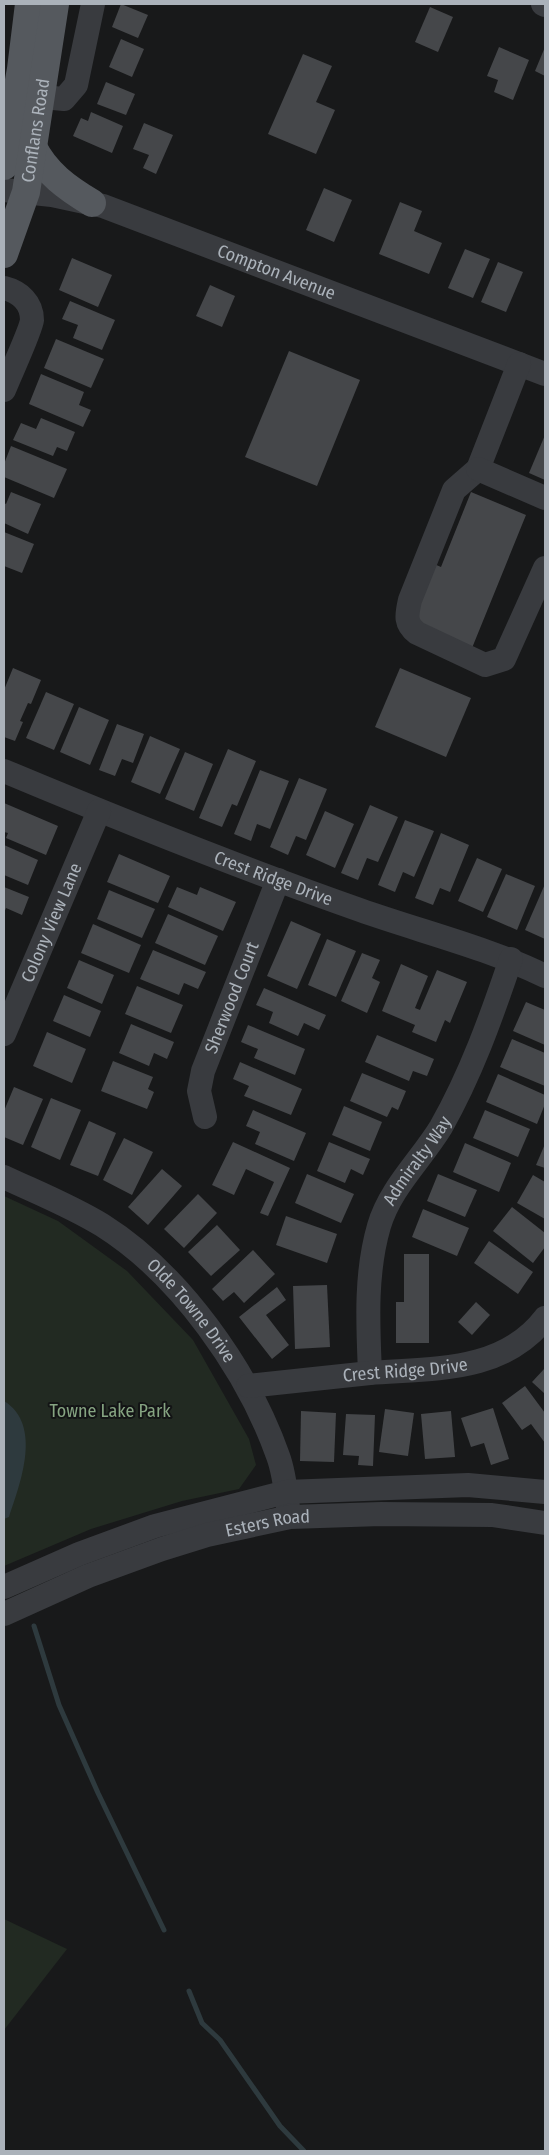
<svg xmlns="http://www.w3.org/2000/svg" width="549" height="2155" viewBox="0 0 549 2155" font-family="'Fira Sans Condensed',sans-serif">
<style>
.green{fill:#222a22}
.water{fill:#2e3a3e}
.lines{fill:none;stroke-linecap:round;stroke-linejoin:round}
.stream{stroke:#2e3a3e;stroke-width:5}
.building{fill:#45474a}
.minor{stroke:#393b3f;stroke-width:24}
.major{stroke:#55595e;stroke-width:28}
.labels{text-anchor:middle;stroke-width:4;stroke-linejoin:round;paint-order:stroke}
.street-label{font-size:18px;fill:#abb2ba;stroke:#131415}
.park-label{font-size:18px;fill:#86a482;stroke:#131415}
</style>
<rect width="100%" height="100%" fill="#18191a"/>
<!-- green -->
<g class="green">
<polygon points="4,1196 58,1221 127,1271 193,1340 249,1439 256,1465 239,1489 182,1501 91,1529 4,1566"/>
<polygon points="4,1919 67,1949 4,2030"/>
</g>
<!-- water -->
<path class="water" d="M4,1401C43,1425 20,1484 9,1517L4,1519Z"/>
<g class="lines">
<!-- stream -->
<g class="stream">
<polyline points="34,1626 59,1705 98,1793 164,1930"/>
<polyline points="189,1991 202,2023 220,2040 280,2126 304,2151"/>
</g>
</g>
<!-- building -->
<g class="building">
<polygon points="121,4 148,15 138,38 112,27"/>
<polygon points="430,7 453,17 438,52 415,42"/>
<polygon points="121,39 144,49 132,77 109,67"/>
<polygon points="499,47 529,60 513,100 494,92 498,80 487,76"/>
<polygon points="545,47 545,76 535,71"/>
<polygon points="303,54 332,66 316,102 335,110 316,154 268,134"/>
<polygon points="106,82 135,94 126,115 97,104"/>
<polygon points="91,112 123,126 112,153 73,136 81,118 88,121"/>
<polygon points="144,123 173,135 156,174 143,168 149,155 133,149"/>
<polygon points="324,188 352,200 334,242 306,230"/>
<polygon points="400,202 422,211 414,231 442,243 429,274 379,254"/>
<polygon points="465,249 490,259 473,298 448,288"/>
<polygon points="72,258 112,275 98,307 59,290"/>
<polygon points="498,262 523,272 506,312 481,302"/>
<polygon points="210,285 235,296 222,327 196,316"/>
<polygon points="70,301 115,320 102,350 73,338 78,325 62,319"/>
<polygon points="56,339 104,359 91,388 44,368"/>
<polygon points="289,351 360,380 317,486 245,457"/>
<polygon points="41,374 84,392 79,405 91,410 83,427 29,404"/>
<polygon points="41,418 75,432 67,451 57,447 53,456 13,440 21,423 36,429"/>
<polygon points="545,435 545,480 529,473"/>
<polygon points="11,446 67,469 54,498 4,477 4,464"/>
<polygon points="11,492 41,504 28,534 4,523 4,503 6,504"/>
<polygon points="471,492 526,515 472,648 409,623 434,564 441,567"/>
<polygon points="4,532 34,544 22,573 4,566"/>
<polygon points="13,668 41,680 31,704 28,703 20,721 23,722 15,741 4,737 4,690"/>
<polygon points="400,668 471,698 446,757 375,727"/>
<polygon points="46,692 74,704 54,750 26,738"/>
<polygon points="79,707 109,720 90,765 60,752"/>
<polygon points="117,724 144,734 133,763 122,759 115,776 99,770"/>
<polygon points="150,736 180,749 160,794 131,782"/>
<polygon points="228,749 256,761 237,806 232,804 222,827 199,818"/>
<polygon points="185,752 213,764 194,811 165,799"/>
<polygon points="260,770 289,781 270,829 257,824 251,841 234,834"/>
<polygon points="299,778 327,789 306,840 296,836 288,855 270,847"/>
<polygon points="4,803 58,826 46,855 6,838 8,833 4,832"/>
<polygon points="370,805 398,817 378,862 367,858 358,880 341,873"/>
<polygon points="325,811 354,824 335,868 306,855"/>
<polygon points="405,820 434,831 414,877 403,872 395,892 378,885"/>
<polygon points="441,833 469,845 450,892 440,888 433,905 415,898"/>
<polygon points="4,845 38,860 28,885 4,875"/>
<polygon points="119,854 170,876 158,903 107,882"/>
<polygon points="477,858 502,869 483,912 458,901"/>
<polygon points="506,874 535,886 517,930 487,917"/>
<polygon points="545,884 545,939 525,930"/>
<polygon points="4,887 29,897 22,915 6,908 4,913"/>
<polygon points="177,887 197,895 200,887 236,902 223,931 168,907"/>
<polygon points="109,890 155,909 142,938 97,919"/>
<polygon points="168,914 218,936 205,965 155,943"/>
<polygon points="291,921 321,934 297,989 267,976"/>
<polygon points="93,924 141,945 129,973 81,953"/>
<polygon points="327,939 356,951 336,997 308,985"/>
<polygon points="153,950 206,972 198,989 184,983 179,995 140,979"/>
<polygon points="362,953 380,960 372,978 380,982 367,1013 341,1001"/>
<polygon points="79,960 114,975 102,1004 67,988"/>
<polygon points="401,964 428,976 415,1008 420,1010 437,970 467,982 450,1023 445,1020 436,1042 412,1032 415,1025 382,1011"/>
<polygon points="137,986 183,1005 171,1033 125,1014"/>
<polygon points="264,988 326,1015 319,1030 304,1023 298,1036 269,1023 273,1012 256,1005"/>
<polygon points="64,995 101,1011 90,1037 53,1021"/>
<polygon points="526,1002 545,1010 545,1045 513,1031"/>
<polygon points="131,1024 174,1042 167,1059 154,1053 149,1066 119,1053"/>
<polygon points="248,1025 305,1049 295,1075 254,1058 258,1049 241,1042"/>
<polygon points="47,1032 86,1049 72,1083 33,1066"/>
<polygon points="377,1035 434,1059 427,1076 413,1071 409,1081 365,1062"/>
<polygon points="512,1039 545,1053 545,1086 500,1067"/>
<polygon points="113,1061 153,1077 148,1089 154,1092 147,1109 101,1091"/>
<polygon points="240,1062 302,1089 291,1115 244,1096 249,1086 233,1079"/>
<polygon points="362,1073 406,1091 398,1110 392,1107 387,1117 350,1101"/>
<polygon points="498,1074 545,1095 545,1104 537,1124 486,1102"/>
<polygon points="14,1087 43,1099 23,1145 4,1137 4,1111"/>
<polygon points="51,1098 81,1110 60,1160 31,1147"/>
<polygon points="344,1106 382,1122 370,1151 332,1135"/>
<polygon points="253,1110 306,1133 294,1161 255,1144 260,1132 246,1126"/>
<polygon points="485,1110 530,1129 518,1157 473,1138"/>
<polygon points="89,1121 116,1133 98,1176 70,1165"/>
<polygon points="124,1138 153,1152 132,1195 103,1180"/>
<polygon points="233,1142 290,1168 268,1216 260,1213 274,1182 246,1169 234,1195 212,1185"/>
<polygon points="329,1142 370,1159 363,1175 351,1169 345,1183 317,1171"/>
<polygon points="465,1143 511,1163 499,1192 453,1172"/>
<polygon points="545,1144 545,1168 536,1165"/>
<polygon points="162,1169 182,1186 148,1225 128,1207"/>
<polygon points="307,1174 354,1194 341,1223 295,1203"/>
<polygon points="438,1174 477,1190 465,1217 427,1201"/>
<polygon points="533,1175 545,1182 545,1219 517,1203"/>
<polygon points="198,1194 217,1213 184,1248 164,1229"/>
<polygon points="512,1207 545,1233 545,1247 533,1263 493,1231"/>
<polygon points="423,1209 469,1228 457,1256 412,1237"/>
<polygon points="286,1216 337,1234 327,1263 276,1245"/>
<polygon points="217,1225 240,1250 211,1276 188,1252"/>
<polygon points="489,1241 533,1272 518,1294 474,1263"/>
<polygon points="253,1250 275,1274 244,1303 234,1292 223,1301 212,1289"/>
<polygon points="404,1254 429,1254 429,1343 396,1343 396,1302 404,1302"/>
<polygon points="327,1285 330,1347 295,1349 293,1286"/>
<polygon points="277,1287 286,1300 266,1315 289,1345 272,1359 239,1317"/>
<polygon points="476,1302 490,1315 472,1335 458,1322"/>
<polygon points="545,1368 545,1394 532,1382"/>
<polygon points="525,1386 545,1413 545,1443 531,1424 522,1430 502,1403"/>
<polygon points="493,1408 509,1459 491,1465 484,1443 471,1447 461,1418"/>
<polygon points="385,1409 414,1413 408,1456 379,1452"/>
<polygon points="301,1411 336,1413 334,1462 300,1461"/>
<polygon points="451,1411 455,1457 425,1459 421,1414"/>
<polygon points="346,1414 375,1415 373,1466 358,1465 359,1456 343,1455"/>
</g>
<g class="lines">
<!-- minor -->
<g class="minor">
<polyline points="543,4 545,5"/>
<polyline points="42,97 64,99 76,85 93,4"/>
<path id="s1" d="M4,190L52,195L103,206L545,374"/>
<path d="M4,288C20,292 32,303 32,320C31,330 9,377 4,390"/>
<path d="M519,364L478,469L454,490L410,600C407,614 404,623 417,633L485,665L504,659L545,568"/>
<polyline points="478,469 545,498"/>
<path id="s2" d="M4,771C121,820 240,868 360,910C422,932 486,947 545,976"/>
<path id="s3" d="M4,1034L99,811"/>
<path id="s4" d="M205,1117L199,1091L203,1071L278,880"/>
<path id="s5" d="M4,1177C36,1192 71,1206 102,1225C180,1274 248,1371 278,1456C284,1472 286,1491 288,1508"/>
<path id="s6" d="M370,1373C368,1325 365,1274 379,1226C390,1188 421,1160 441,1127C471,1074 491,1018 511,959"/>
<path id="s7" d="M248,1386C289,1382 329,1377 370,1373C433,1368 503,1373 545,1318"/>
<polyline points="4,1587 79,1554 155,1526 286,1492 468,1485 545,1492"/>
<path id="s8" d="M4,1614L88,1576L162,1549L207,1535L290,1517L381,1514L492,1515L545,1523"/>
</g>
<!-- major -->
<g class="major">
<path d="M33,147C46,173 67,188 92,203"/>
<polyline points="4,166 21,69 29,4"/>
<path id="s9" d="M4,254L26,192L55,4"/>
</g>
</g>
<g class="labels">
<!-- street labels -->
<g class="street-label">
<text dy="6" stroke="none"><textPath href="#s9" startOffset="128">Conflans Road</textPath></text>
<text dy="6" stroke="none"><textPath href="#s1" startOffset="286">Compton Avenue</textPath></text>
<text dy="6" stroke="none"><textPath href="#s2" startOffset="290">Crest Ridge Drive</textPath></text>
<text dy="6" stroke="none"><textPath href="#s3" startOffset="121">Colony View Lane</textPath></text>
<text dy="6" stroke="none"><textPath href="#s4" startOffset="126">Sherwood Court</textPath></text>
<text dy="6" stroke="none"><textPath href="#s6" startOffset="224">Admiralty Way</textPath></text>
<text dy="6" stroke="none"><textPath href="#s5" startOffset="234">Olde Towne Drive</textPath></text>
<text dy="6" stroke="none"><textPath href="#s7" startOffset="158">Crest Ridge Drive</textPath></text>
<text dy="6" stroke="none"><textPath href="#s8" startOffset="280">Esters Road</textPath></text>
</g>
<!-- park labels -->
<g class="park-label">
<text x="110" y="1417">Towne Lake Park</text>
</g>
</g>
<!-- border -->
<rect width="549" height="2155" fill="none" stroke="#abb2ba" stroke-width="10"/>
</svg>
